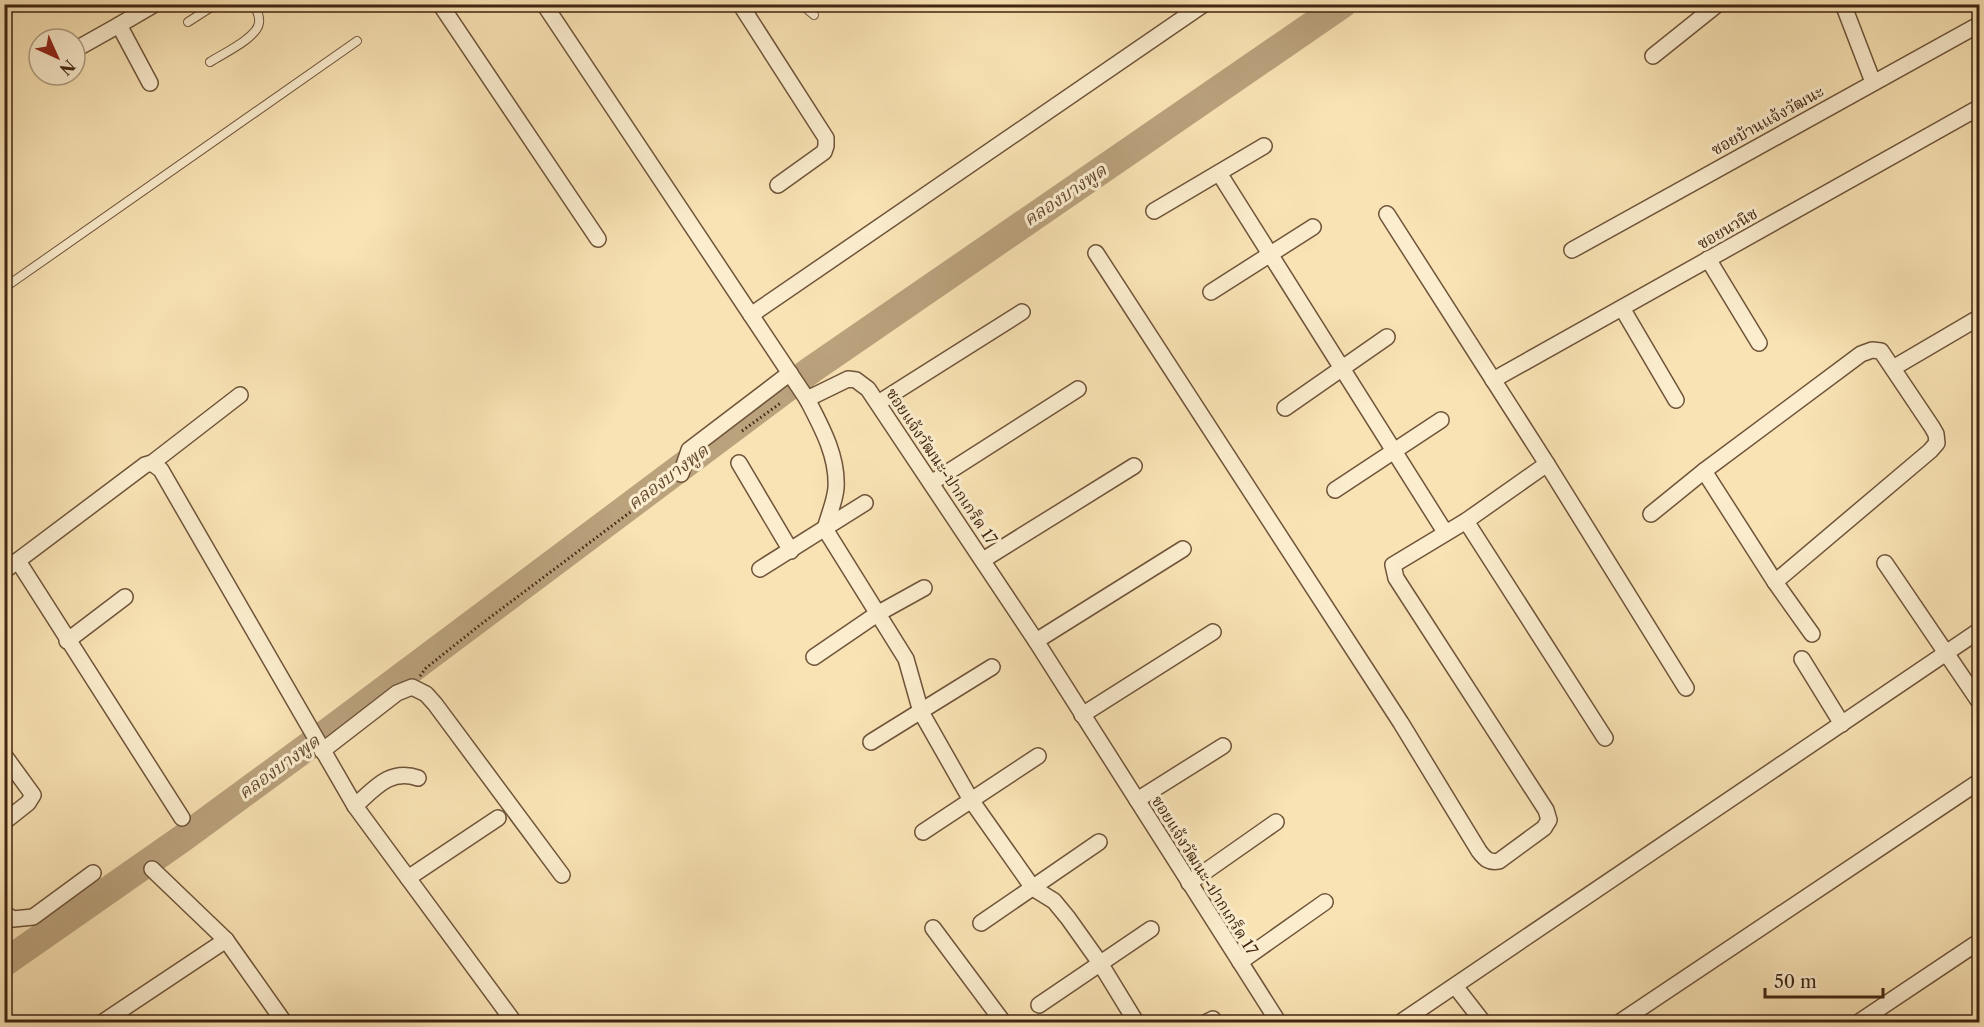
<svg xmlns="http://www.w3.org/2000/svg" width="1984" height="1027" viewBox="0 0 1984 1027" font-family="'Libre Caslon Text','Noto Serif Thai',serif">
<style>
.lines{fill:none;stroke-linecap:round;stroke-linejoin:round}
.river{stroke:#baa27d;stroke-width:28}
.lane-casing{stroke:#6f543a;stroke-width:10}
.street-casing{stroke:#6f543a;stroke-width:18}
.path{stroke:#412511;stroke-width:3;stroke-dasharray:1.5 3;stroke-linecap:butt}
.lane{stroke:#fbedce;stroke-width:8}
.street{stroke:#fbedce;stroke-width:15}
.labels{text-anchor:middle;stroke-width:6;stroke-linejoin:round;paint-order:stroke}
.street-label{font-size:16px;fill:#412511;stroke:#fbedce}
.water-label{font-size:18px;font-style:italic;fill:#654a31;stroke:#fbedce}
</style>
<rect width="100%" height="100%" fill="#f9e3b4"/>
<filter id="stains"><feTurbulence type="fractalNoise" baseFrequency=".00333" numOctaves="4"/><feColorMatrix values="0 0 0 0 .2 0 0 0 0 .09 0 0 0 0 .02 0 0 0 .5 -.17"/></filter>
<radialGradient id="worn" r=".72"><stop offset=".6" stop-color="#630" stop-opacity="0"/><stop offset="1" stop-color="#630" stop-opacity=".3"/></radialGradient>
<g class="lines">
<!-- river -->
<polyline class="river" points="4,963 183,838 333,728 811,370 1343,4"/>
<defs>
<g id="lane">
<polyline points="801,4 814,15"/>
<polyline points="188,22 216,4"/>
<path d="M210,62C222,54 257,38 259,23C260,16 257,10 253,4"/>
<polyline points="4,288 357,41"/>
</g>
<g id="street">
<polyline points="440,4 598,239"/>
<polyline points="544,4 807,399 848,379 856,380 868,389 1036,641 1277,1020"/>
<polyline points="740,4 826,138 826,146 824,152 778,185"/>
<polyline points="1843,4 1873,82"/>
<polyline points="78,48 119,25"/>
<polyline points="1653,56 1718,4"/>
<polyline points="150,83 119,25 155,4"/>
<polyline points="1219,173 1445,532"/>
<polyline points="1154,211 1264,146"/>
<polyline points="1387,214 1547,464 1686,688"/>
<polyline points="1572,250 1980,24"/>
<path d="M1096,253L1401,723L1479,851C1485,859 1489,863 1499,861L1544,828L1549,820L1546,810L1396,578L1393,565L1466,521L1547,464"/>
<polyline points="1708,259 1759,343"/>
<polyline points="1211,292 1313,227"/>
<polyline points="1622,308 1676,400"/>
<polyline points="751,315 1204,4"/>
<polyline points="1893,368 1980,317"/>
<polyline points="1493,380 1980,107"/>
<path d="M807,399C821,426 838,456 836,488C835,501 828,517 825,529L906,659L921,712L971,800L1033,888L1054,901L1068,918L1100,963L1136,1022"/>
<polyline points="878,403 1022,312"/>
<polyline points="1285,408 1387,337"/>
<polyline points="152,463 161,470 355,806 514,1022"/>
<polyline points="739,463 791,551"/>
<polyline points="1704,471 1775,582 1812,634"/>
<polyline points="681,474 689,450 790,373"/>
<polyline points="931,483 1078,389"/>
<polyline points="1335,490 1441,420"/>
<polyline points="1651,514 1704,471 1861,354 1872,350 1881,351 1932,427 1936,434 1937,443 1930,451 1775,582"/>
<polyline points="1466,521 1605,738"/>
<polyline points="983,560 1134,466"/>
<polyline points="18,561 182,818"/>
<polyline points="1885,563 1980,703"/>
<polyline points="760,569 865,503"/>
<polyline points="4,571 145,465 152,463 240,395"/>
<polyline points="67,641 125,597"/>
<polyline points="1036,641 1183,549"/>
<polyline points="814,657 877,614 924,588"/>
<polyline points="1802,659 1842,724"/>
<polyline points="1082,715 1213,632"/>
<polyline points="871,742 992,667"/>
<polyline points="322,751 397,693 412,687 426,694 435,704 562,875"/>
<polyline points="4,755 33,795 28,803 4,822"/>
<polyline points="1137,800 1223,746"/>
<path d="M355,806C374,789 390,768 418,778"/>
<polyline points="923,832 1038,756"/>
<polyline points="152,869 226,940 284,1022"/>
<polyline points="408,878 498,818"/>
<polyline points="1189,883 1276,822"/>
<polyline points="4,913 13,919 33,917 93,873"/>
<polyline points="981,923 1099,842"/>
<polyline points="933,928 1003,1022"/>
<polyline points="1240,962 1325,902"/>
<polyline points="1455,986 1483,1022"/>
<polyline points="1039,1005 1151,929"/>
<polyline points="103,1022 226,940"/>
<polyline points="1207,1022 1213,1019"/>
<polyline points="1401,1022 1980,630"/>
<polyline points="1620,1022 1980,781"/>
<polyline points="1859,1022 1980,941"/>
</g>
</defs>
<!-- lane casing -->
<use href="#lane" class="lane-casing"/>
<!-- street casing -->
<use href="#street" class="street-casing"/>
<!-- path -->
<g class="path">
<polyline points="742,431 782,402"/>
<polyline points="420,676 426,668 480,625 669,483"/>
</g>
<!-- lane -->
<use href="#lane" class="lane"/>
<!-- street -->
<use href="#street" class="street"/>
</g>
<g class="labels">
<!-- street labels -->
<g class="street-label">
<text transform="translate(1767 120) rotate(-29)" y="6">ซอยบ้านแจ้งวัฒนะ</text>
<text transform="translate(1727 228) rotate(-30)" y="6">ซอยนวนิช</text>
<text transform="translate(942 466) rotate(56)" y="6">ซอยแจ้งวัฒนะ-ปากเกร็ด 17</text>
<text transform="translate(1205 875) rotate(58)" y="6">ซอยแจ้งวัฒนะ-ปากเกร็ด 17</text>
</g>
<!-- water labels -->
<g class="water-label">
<text transform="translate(1065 195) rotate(-34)" y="6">คลองบางพูด</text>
<text transform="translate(668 477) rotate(-37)" y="6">คลองบางพูด</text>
<text transform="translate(279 767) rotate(-36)" y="6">คลองบางพูด</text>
</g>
</g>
<!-- margin -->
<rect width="1984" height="1027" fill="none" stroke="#f9e3b4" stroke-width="24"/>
<rect x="6" y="6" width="1972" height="1015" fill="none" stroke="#412511" stroke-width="3"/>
<rect x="12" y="12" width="1960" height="1003" fill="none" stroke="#412511" stroke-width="1.5"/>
<!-- north arrow -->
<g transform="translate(57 57) rotate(135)"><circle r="28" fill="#fbedce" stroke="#b19d82" stroke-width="1.5"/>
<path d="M0-4.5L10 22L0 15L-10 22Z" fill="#8f2418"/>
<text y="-9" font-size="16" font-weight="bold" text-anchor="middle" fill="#412511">N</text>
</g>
<!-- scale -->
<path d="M1765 988v9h118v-9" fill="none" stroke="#412511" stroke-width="3"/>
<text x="1774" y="988" font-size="18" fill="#412511" stroke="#fbedce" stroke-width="4.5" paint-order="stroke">50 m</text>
<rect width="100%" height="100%" filter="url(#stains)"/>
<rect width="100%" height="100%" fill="url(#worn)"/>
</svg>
